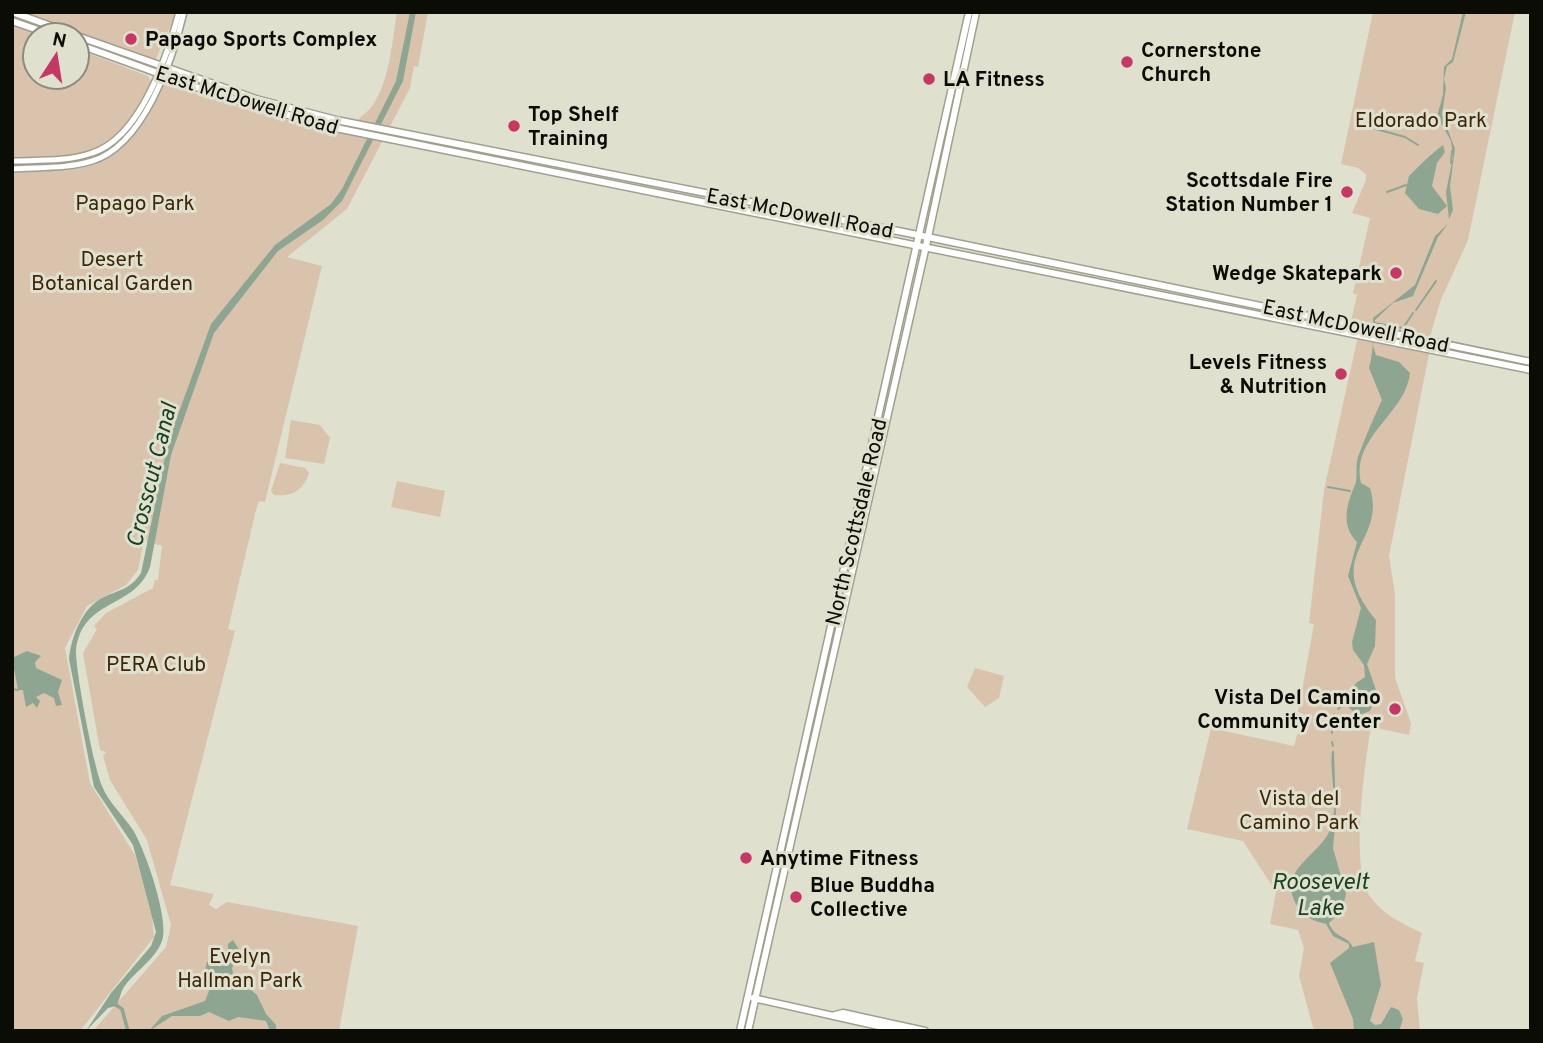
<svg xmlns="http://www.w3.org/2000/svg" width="1543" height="1043" viewBox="0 0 1543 1043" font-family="Overpass,sans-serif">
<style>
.green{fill:#d9c3ad}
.water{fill:#8ea691}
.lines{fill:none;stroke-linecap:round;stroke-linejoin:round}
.stream{stroke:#8ea691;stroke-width:2}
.canal{stroke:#8ea691;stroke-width:3.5}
.secondary-casing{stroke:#9f9f8f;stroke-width:8}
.primary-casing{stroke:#9f9f8f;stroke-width:9}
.secondary{stroke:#fff;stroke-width:5}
.primary{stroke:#fff;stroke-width:6}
.poi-dot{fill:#c53765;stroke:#e0e0cf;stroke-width:2.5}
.labels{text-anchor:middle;stroke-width:6;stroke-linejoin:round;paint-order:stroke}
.poi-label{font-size:21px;font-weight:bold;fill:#0c0c07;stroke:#e0e0cf;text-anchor:start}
.street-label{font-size:21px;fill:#0c0c07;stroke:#e0e0cf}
.park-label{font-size:21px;fill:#3e2507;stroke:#e0e0cf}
.water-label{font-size:23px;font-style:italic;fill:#184022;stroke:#e0e0cf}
</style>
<rect width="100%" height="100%" fill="#e0e0cf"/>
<!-- green -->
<g class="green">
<polygon points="22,12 177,12 155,61"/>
<path d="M397,12H428L418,67L414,66L410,88L347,209L287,257L322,266L265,502L259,501L256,510L228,629L235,631L170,885L214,894L209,905L216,909L227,902L358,926L339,1031H93L166,947L171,925L147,840L110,780L103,756L106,752L100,750L83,653L97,629L94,626L106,613L153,588L155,580H158L162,546L144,541L138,570L126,585L87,606L65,648L90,783L135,855L152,916L154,937L80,1031H12V25L39,35H35V77H77V49L148,76L150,80L263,114L350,135C357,115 363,118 373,105C390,79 392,42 397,12Z"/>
<polygon points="1373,12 1515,12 1468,240 1440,302 1430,337 1351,321 1357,295 1353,293 1370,218 1352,213 1366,180 1366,174 1358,168 1341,164"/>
<path d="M1358,336L1427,351L1429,354L1389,556L1395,594V678L1411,723L1409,735L1371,727C1365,762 1350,866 1369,895C1382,914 1401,923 1422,933L1415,961L1424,963L1417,998L1420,1031H1314L1299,976L1304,948L1298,930L1270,924L1276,892L1243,841L1187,829L1211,728L1294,746L1303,714L1298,712L1314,624L1309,623L1324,490Z"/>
<polygon points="291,420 320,425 330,438 324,464 285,458"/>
<path d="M280,463L305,468L309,473C304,490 292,497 274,495L271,491Z"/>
<polygon points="397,481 445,491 440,517 391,507"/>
<polygon points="975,668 1004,676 999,698 985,707 967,687"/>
</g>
<!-- water -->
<g class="water">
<path d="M410,12H416L403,81L342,201L323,220L278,251L214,333L171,455L150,567C135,609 82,598 76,650C75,668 94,769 102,786C109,803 123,815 133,830C145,850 167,913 163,937C159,957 135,971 124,987C120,993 120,1000 116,1006L108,1008L86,1031L111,993L151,946L156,932L133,845L94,787L69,659C71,638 82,607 104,597C119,590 131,589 141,573L168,442L211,324L275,245L331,204L342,189L396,81Z"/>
<polygon points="1463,12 1466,12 1453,62 1447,66 1444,79 1446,88 1442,114 1455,149 1450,186 1453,210 1449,219 1446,192 1453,157 1451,141 1437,116 1443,95 1444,67 1452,59"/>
<path d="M1443,145L1445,152L1437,163L1432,186L1447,206L1438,214L1419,209L1405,193L1409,176C1421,164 1430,155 1443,145Z"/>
<path d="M1448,224L1438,237L1413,296L1393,303L1375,320L1373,346L1376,355L1399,362L1410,373C1406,414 1350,437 1361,483L1370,488C1387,543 1321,554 1376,620L1375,646L1367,664L1377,693L1370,711L1357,716L1344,702L1356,683L1365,677L1364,665L1353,650L1352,642L1361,608L1348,576L1357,542C1340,525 1347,503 1355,485C1358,477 1355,466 1358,457C1365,438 1373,419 1382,400L1369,368C1373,353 1374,335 1373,318L1415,285L1435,236Z"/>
<polygon points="27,651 41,656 35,662 36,668 62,680 58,692 62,705 56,706 54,698 44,693 36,697 40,701 37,708 33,703 26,707 23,690 18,690 12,658"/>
<path d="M1332,751H1334L1336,817L1333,848L1346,894L1342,911L1329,923C1334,938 1347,935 1353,947L1374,942L1381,985L1370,1021L1375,1025L1381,1024L1391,1007L1399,1010L1403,1019L1399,1031H1354L1353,1019L1330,963L1349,948V944L1333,936L1326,924C1313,921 1303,917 1296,904C1276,868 1323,855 1331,827C1339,803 1329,775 1332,751Z"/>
<polygon points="233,940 240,951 232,968 233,974 257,995 266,1014 276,1025 276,1031 270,1031 266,1021 238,1017 229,1021 209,1012 200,1016 172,1016 149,1031 162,1016 205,1001 209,991 203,978 207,962 216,958 221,950 228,950 228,944"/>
</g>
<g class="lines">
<!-- stream -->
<g class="stream">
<polyline points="1358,124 1405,137 1418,145"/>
<polyline points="1451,163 1452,151"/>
<polyline points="1387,192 1406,185"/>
<polyline points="1416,310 1436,281"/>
<polyline points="1374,323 1403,328 1413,313"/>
<polyline points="1328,487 1350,491"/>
<polyline points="12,689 18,690"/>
<polyline points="1338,709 1346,703"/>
<polyline points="1332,733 1334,714"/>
<polyline points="1332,742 1333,746"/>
</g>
<!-- canal -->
<polyline class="canal" points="113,1003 122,1009 128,1031"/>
<defs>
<g id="secondary">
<path d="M12,161C38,160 67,162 92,153C140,138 167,57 179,12"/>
<path d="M12,169C38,167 67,169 92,161C143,146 173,60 184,12"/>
</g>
<g id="primary">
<polyline points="12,12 76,35"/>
<polyline points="12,21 52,35"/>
<polyline points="77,36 256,99 336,120 913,234 1531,362"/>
<polyline points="77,44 224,97 331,127 1531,370"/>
<polyline points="753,998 901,1031"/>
<polyline points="835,1015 843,1013 925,1031"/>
<polyline points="740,1031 969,12"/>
<polyline points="748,1031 928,237 976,12"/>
</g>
</defs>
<!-- secondary casing -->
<use href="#secondary" class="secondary-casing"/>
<!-- primary casing -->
<use href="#primary" class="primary-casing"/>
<!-- secondary -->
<use href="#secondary" class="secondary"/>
<!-- primary -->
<use href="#primary" class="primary"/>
</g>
<!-- markers -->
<g class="poi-dot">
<circle cx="131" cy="39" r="7"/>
<circle cx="1127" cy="62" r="7"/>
<circle cx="929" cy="79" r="7"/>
<circle cx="514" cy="126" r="7"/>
<circle cx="1347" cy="192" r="7"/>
<circle cx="1396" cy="273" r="7"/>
<circle cx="1341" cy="374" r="7"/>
<circle cx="1395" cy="709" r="7"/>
<circle cx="746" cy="858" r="7"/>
<circle cx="796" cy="897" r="7"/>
</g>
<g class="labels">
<!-- poi labels -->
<g class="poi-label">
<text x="145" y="46">Papago Sports Complex</text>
<text x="1141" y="57">Cornerstone<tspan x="1141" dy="24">Church</tspan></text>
<text x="943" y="86">LA Fitness</text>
<text x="528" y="121">Top Shelf<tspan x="528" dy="24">Training</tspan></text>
<text x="1333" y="187" text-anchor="end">Scottsdale Fire<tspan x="1333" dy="24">Station Number 1</tspan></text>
<text x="1382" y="280" text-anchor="end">Wedge Skatepark</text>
<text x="1327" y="369" text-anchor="end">Levels Fitness<tspan x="1327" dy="24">&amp; Nutrition</tspan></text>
<text x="1381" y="704" text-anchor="end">Vista Del Camino<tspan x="1381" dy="24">Community Center</tspan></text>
<text x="760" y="865">Anytime Fitness</text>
<text x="810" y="892">Blue Buddha<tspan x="810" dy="24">Collective</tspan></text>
</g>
<!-- street labels -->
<g class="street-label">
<text transform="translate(247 100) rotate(17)" y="7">East McDowell Road</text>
<text transform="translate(800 213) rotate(11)" y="7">East McDowell Road</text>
<text transform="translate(1356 326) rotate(12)" y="7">East McDowell Road</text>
<text transform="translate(856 522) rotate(-77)" y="7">North Scottsdale Road</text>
</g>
<!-- park labels -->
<g class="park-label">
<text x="1421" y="127">Eldorado Park</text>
<text x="135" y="210">Papago Park</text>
<text x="112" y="266">Desert<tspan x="112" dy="24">Botanical Garden</tspan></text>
<text x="156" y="671">PERA Club</text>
<text x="1299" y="805">Vista del<tspan x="1299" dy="24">Camino Park</tspan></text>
<text x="240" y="963">Evelyn<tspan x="240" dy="24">Hallman Park</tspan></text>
</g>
<!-- water labels -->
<g class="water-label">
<text transform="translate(151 475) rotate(-76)" y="8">Crosscut Canal</text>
<text x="1320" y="889">Roosevelt<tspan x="1320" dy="26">Lake</tspan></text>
</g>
</g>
<!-- border -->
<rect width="1543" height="1043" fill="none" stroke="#0c0c07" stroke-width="28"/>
<!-- north arrow -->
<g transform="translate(56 56) rotate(12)"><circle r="33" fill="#e0e0cf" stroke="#8b8b7f" stroke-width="2"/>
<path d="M0-5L12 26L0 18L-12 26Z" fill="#c53765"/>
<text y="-10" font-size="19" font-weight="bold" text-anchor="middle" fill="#0c0c07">N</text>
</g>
</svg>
